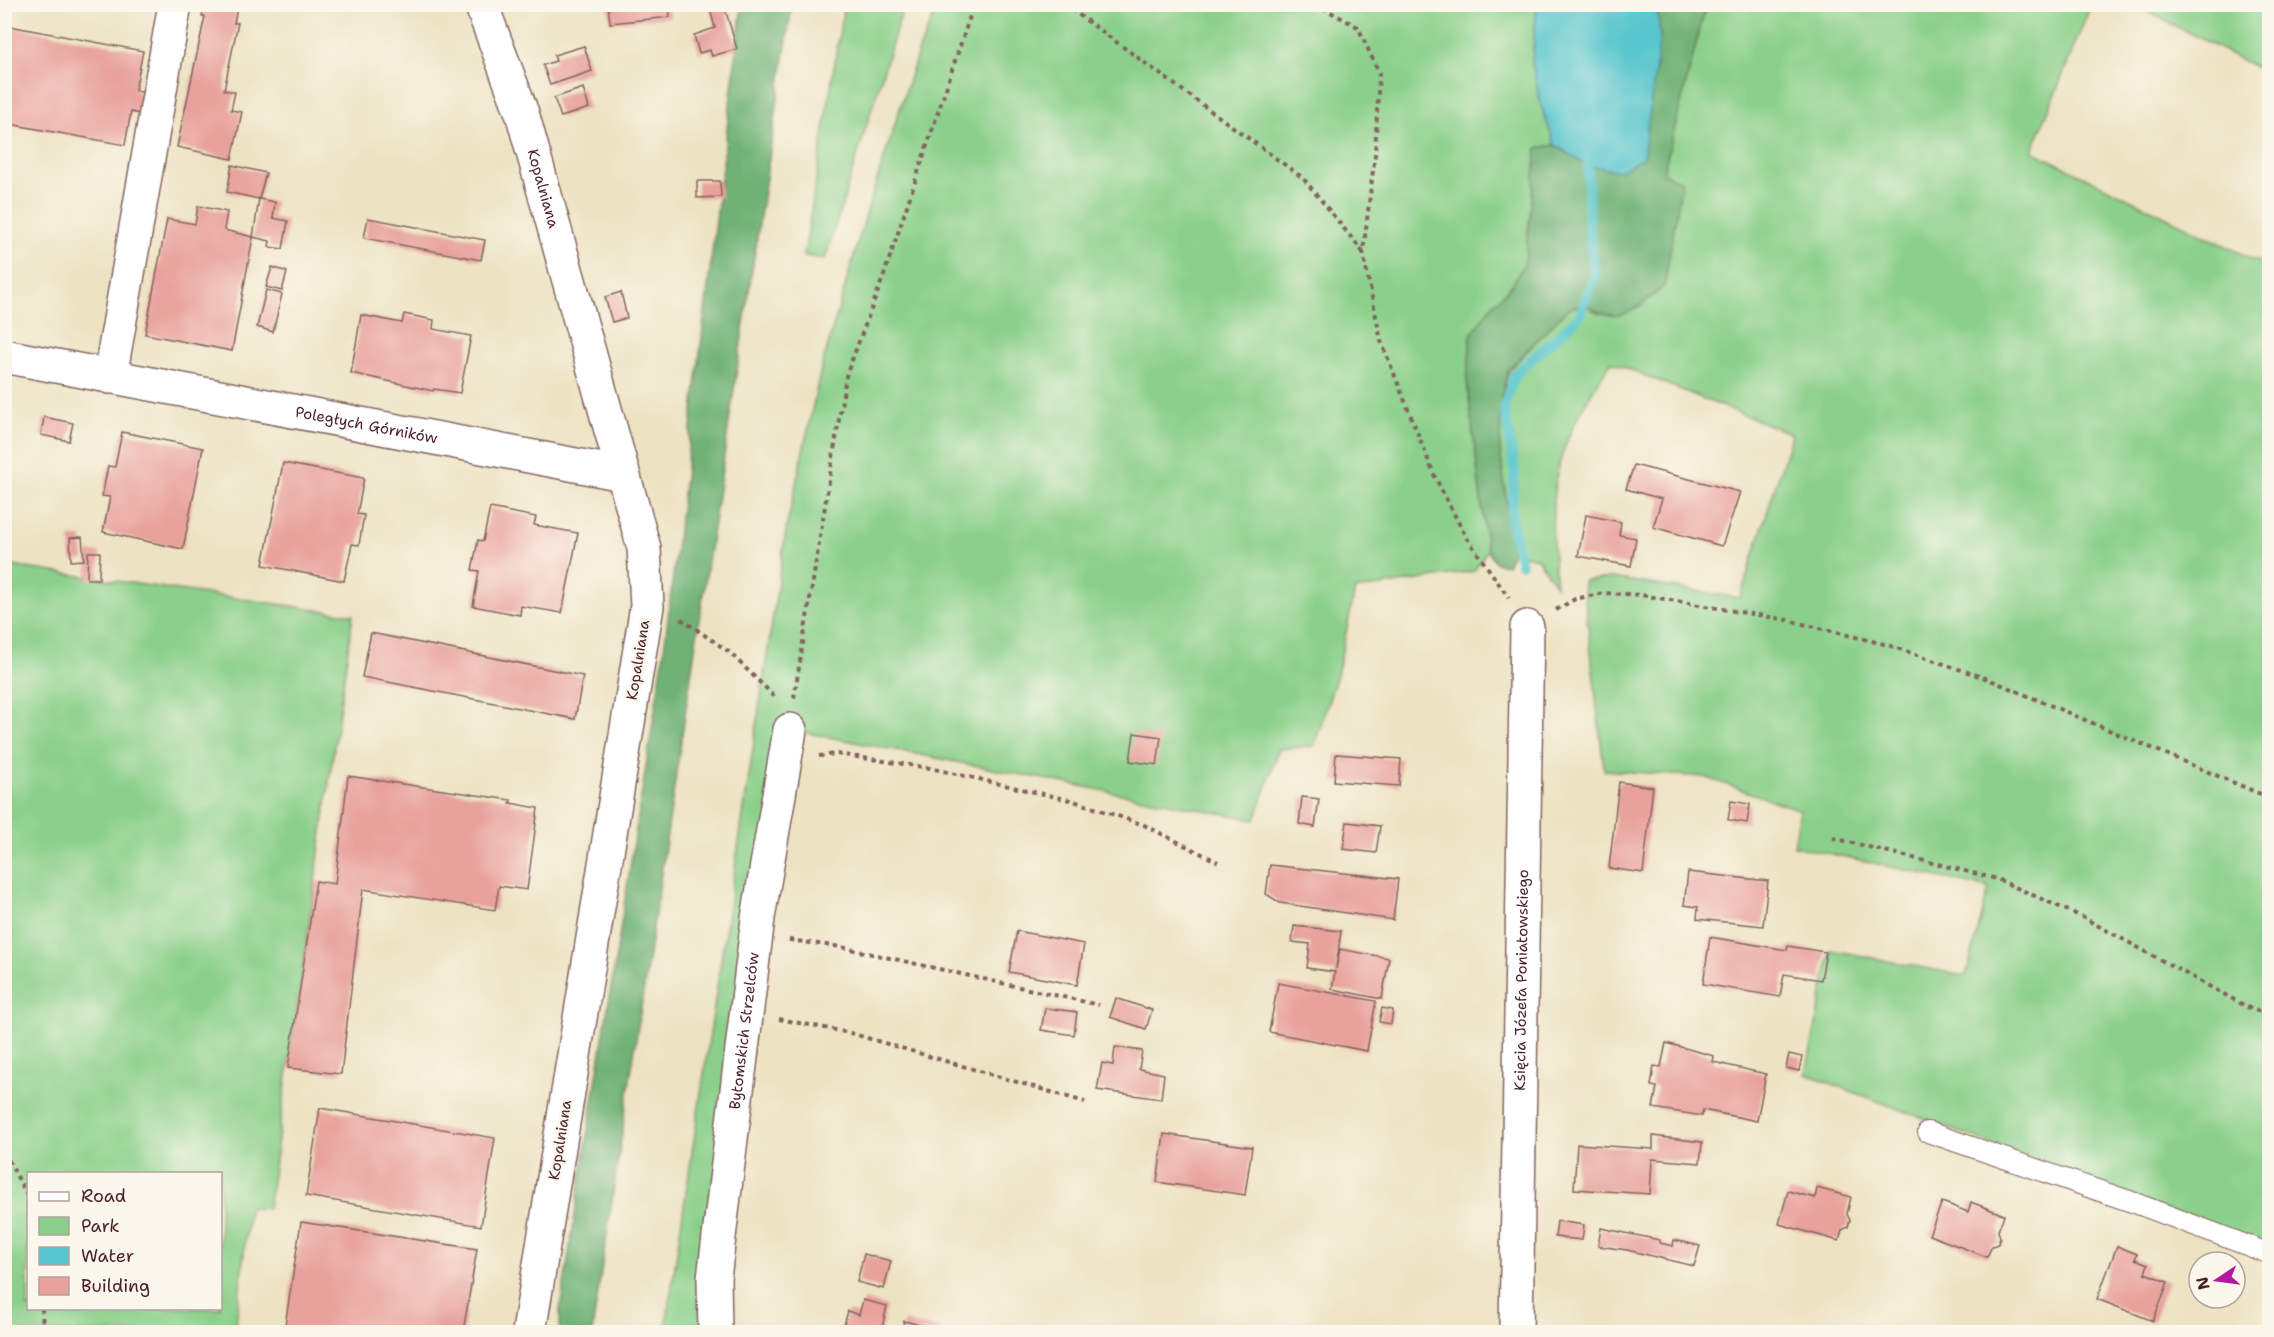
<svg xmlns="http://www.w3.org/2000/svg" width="2274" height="1337" viewBox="0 0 2274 1337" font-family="'Shantell Sans',sans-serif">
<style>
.green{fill:#8bd08a;stroke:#6a785a;stroke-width:1.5;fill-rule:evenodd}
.forest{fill:#70b276;stroke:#5d6850;stroke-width:1.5}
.water{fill:#59c6cd;stroke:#52727c;stroke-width:1.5}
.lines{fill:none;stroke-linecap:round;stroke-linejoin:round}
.stream{stroke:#59c6cd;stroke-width:10}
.building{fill:#e8a19b}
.lane-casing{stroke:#836460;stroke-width:22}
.street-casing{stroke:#836460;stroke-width:36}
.path{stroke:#836460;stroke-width:4;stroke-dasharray:4.5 4.5;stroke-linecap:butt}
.lane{stroke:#fff;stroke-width:20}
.street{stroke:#fff;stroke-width:33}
.labels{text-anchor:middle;stroke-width:5;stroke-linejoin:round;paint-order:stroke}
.street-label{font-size:15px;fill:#4a1f2b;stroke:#fbf7ec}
</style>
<rect width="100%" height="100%" fill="#fbf7ec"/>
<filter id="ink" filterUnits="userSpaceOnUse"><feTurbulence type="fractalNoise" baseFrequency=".0167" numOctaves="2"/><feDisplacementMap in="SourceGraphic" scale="12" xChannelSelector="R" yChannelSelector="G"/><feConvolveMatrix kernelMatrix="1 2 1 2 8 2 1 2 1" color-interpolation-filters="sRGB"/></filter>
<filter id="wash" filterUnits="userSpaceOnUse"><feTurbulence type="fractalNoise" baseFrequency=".008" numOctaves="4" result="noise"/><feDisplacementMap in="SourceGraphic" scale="24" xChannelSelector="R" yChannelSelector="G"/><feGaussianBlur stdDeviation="1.35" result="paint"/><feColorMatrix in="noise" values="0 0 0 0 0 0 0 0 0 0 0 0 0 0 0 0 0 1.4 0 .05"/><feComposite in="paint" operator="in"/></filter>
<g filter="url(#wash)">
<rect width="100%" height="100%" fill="#ede3c3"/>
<!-- green -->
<g class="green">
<polygon points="844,4 904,5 825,259 804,256"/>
<polygon points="938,5 1537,5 1532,63 1541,105 1555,145 1537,148 1525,263 1512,285 1490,308 1471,335 1467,381 1487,550 1474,571 1355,590 1337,675 1314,746 1279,749 1255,820 798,731 700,1332 665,1332 786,530 821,369 865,218 917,55"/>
<path d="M1706,5H2091L2032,151L2269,267L2270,1234L2263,1247L1806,1074L1831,950L1966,976L1989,888L1794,846L1800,810L1705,777L1604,770L1583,581L1612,578L1740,598L1792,434L1611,362C1590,395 1566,431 1558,470C1549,508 1553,548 1556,586L1537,558L1513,553L1500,450L1501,398L1509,370L1568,308L1586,305L1599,314L1663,173Z"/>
<polygon points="2135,5 2269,5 2269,74"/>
<path d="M5,565L353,615L268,1209L249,1208L235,1332H5ZM28,1174H220V1308H28Z"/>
</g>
<!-- forest -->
<g class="forest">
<polygon points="742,5 792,5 592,1332 560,1332 560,1310 663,659"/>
<path d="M1657,5H1706L1663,173L1682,181L1664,287C1635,309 1621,328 1586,305L1568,308L1508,370L1501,398L1500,450L1513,553L1507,565L1496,563L1487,550L1467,381L1471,335L1490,308L1512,285L1525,263L1537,148L1555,145L1588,166L1660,38Z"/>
</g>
<!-- water -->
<polygon class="water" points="1537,5 1657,5 1660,38 1643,158 1620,171 1588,166 1555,145 1541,105 1532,63"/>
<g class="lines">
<!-- stream -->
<polyline class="stream" points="1521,564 1511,520 1515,472 1504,406 1515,374 1579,317 1595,275 1589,233 1588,166 1593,156"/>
</g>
<g id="blocks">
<!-- building -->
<g class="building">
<polygon points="204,4 238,4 234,23 238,23 224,90 235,92 231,110 242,112 232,159 177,147 205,16 202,16"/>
<polygon points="608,4 669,4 670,17 610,23"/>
<polygon points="709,5 724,5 737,49 712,56 710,50 699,53 694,35 715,28"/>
<polygon points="4,25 143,51 135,91 148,93 144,115 131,112 125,145 4,123"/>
<polygon points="584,46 592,71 550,85 543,65 556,61 554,55"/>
<polygon points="583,88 589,108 561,117 554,98"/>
<polygon points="232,165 266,173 259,199 227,192"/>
<polygon points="697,181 720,181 721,197 697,198"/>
<polygon points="259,199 275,202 273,218 288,221 283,249 269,247 270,241 253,237 232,351 145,334 167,219 195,224 198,206 227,212 224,230 253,237"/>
<polygon points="368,218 485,240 481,260 364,238"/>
<polygon points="272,267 287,272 282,291 266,287"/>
<polygon points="266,290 282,294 273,332 257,327"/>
<polygon points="621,292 627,318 612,322 605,297"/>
<polygon points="404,314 434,320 433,329 471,336 460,393 434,389 433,391 351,373 361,315 402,323"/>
<polygon points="44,417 73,423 69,441 41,435"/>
<polygon points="122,432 203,448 183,549 103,532 110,497 102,496 108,466 115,467"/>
<polygon points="283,463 364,478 357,514 364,515 359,545 352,544 344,581 263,565"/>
<polygon points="1634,465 1740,492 1722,546 1653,527 1662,499 1626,489"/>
<polygon points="490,508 536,517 534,525 578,533 562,613 521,606 520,615 473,606 479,571 472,570 478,540 483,541"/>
<polygon points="1586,515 1621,522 1619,535 1636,538 1631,566 1578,556"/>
<polygon points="82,537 84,560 71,561 70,538"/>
<polygon points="88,552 100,552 99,579 87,579"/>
<polygon points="371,633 583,676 575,719 362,677"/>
<polygon points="1134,733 1161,737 1157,765 1130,761"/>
<polygon points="1336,754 1401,759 1399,786 1334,781"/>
<polygon points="348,776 511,800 510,803 538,808 527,890 499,886 495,910 363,889 341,1074 288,1068 316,881 335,884"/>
<polygon points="1619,782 1653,787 1643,873 1609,868"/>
<polygon points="1302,797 1319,799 1315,827 1299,824"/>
<polygon points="1731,801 1750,804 1747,823 1728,820"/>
<polygon points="1347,822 1380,826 1376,853 1343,849"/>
<polygon points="1270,865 1398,879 1393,920 1280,903 1266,894"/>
<polygon points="1688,872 1768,881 1763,926 1697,919 1698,907 1684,905"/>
<polygon points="1294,926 1341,931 1336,969 1340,949 1389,958 1382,999 1332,989 1335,972 1307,968 1310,944 1292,942"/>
<polygon points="1017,931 1084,944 1077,985 1009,972"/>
<polygon points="1710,937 1787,950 1788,946 1826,952 1821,980 1784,974 1780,997 1703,984"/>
<polygon points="1278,983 1376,1001 1367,1051 1269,1032"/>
<polygon points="1116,998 1152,1010 1146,1029 1110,1017"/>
<polygon points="1045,1008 1077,1012 1074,1035 1041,1030"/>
<polygon points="1382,1008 1393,1010 1391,1024 1379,1022"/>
<polygon points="1666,1043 1714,1056 1713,1062 1766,1074 1757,1121 1703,1110 1702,1116 1653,1108 1657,1087 1651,1086 1654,1066 1661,1067"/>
<polygon points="1115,1047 1142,1051 1139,1069 1164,1074 1161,1099 1097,1090 1102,1063 1113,1065"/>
<polygon points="1789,1054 1802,1057 1799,1071 1786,1068"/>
<polygon points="320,1108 495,1138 481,1226 306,1196"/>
<polygon points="1164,1134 1252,1147 1245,1195 1157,1182"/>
<polygon points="1653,1136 1702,1142 1700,1163 1652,1159 1650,1194 1574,1189 1577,1144 1653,1149"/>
<polygon points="1817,1188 1851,1197 1847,1214 1850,1220 1848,1227 1842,1230 1839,1241 1779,1224 1788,1191 1815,1198"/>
<polygon points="1942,1202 1968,1212 1971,1202 2004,1215 1998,1231 2000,1237 1998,1244 1992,1246 1987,1257 1929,1235"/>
<polygon points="1557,1221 1584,1225 1582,1240 1555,1237"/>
<polygon points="301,1222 477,1249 463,1332 284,1332"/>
<polygon points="1601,1228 1660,1240 1660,1243 1673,1246 1674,1240 1700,1246 1694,1266 1627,1250 1598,1246"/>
<polygon points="2117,1246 2137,1254 2135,1259 2148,1264 2145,1273 2168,1282 2153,1321 2097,1299"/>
<polygon points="864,1254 891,1261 884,1289 857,1282"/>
<polygon points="863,1300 887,1306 881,1332 842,1332 848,1311 859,1315"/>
<polygon points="904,1321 949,1332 901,1332"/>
</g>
</g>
</g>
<g filter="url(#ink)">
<use href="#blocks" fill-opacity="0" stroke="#836460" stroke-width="1.5"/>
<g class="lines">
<defs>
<polyline id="lane" points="1928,1132 2135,1203 2270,1254"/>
<g id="street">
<path id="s1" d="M481,4L522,113L644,548L647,606L529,1332"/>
<path id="s2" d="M4,356L623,474"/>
<polyline points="110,377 175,4"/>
<path id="s3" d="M715,1332L714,1278L758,918L790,730"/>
<path id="s4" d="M1516,1332L1527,627"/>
</g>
</defs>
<!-- lane casing -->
<use href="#lane" class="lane-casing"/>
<!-- street casing -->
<use href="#street" class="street-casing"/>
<!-- path -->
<g class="path">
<polyline points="1064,4 1303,178 1363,252"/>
<polyline points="1305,4 1323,8 1358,27 1379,73 1375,154 1363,253 1381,341 1435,477 1466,537 1509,598"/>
<polyline points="1556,610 1575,599 1604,593 1641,595 1787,620 1888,645 1988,679 2270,798"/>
<polyline points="681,619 728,651 776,698"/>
<polyline points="794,698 846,376 884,275 974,4"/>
<polyline points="819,756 837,754 930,768 1074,801 1144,825 1218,862"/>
<polyline points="1833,838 1997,879 2082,917 2251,1009 2270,1015"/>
<polyline points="789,940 841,947 1099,1005"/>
<polyline points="779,1019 850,1033 1085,1102"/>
<polyline points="4,1152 28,1197"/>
<polyline points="42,1308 43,1332"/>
</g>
<!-- lane -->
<use href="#lane" class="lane"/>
<!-- street -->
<use href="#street" class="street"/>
</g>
</g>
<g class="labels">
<!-- street labels -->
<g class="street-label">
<text dy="5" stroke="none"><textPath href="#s1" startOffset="195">Kopalniana</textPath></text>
<text dy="5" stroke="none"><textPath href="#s2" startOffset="369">Poległych Górników</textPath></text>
<text transform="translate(638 660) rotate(-81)" y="5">Kopalniana</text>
<text dy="5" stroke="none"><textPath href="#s4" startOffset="352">Księcia Józefa Poniatowskiego</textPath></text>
<text dy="5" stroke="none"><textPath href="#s3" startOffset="303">Bytomskich Strzelców</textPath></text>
<text transform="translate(560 1140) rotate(-81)" y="5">Kopalniana</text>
</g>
</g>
<!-- margin -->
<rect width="2274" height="1337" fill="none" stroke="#fbf7ec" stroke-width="24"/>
<!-- legend -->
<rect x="27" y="1172" width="195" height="138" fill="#fbf7ec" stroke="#b4a19f" stroke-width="1.5"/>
<rect x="39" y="1192" width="30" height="9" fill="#ffffff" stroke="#b4a19f" stroke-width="1.5"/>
<text x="81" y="1202" font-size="18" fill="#4a1f2b">Road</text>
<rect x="39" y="1217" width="30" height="18" fill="#8bd08a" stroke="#b4a19f" stroke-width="1.5"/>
<text x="81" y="1232" font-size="18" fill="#4a1f2b">Park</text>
<rect x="39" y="1247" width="30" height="18" fill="#59c6cd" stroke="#b4a19f" stroke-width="1.5"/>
<text x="81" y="1262" font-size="18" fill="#4a1f2b">Water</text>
<rect x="39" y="1277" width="30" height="18" fill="#e8a19b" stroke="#b4a19f" stroke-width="1.5"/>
<text x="81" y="1292" font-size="18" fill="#4a1f2b">Building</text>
<!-- north arrow -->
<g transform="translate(2217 1280) rotate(257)"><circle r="28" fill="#fbf7ec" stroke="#b4a19f" stroke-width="1.5"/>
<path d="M0-4.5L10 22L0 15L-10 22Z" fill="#b5179e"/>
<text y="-9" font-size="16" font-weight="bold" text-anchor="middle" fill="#4a1f2b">N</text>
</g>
</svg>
